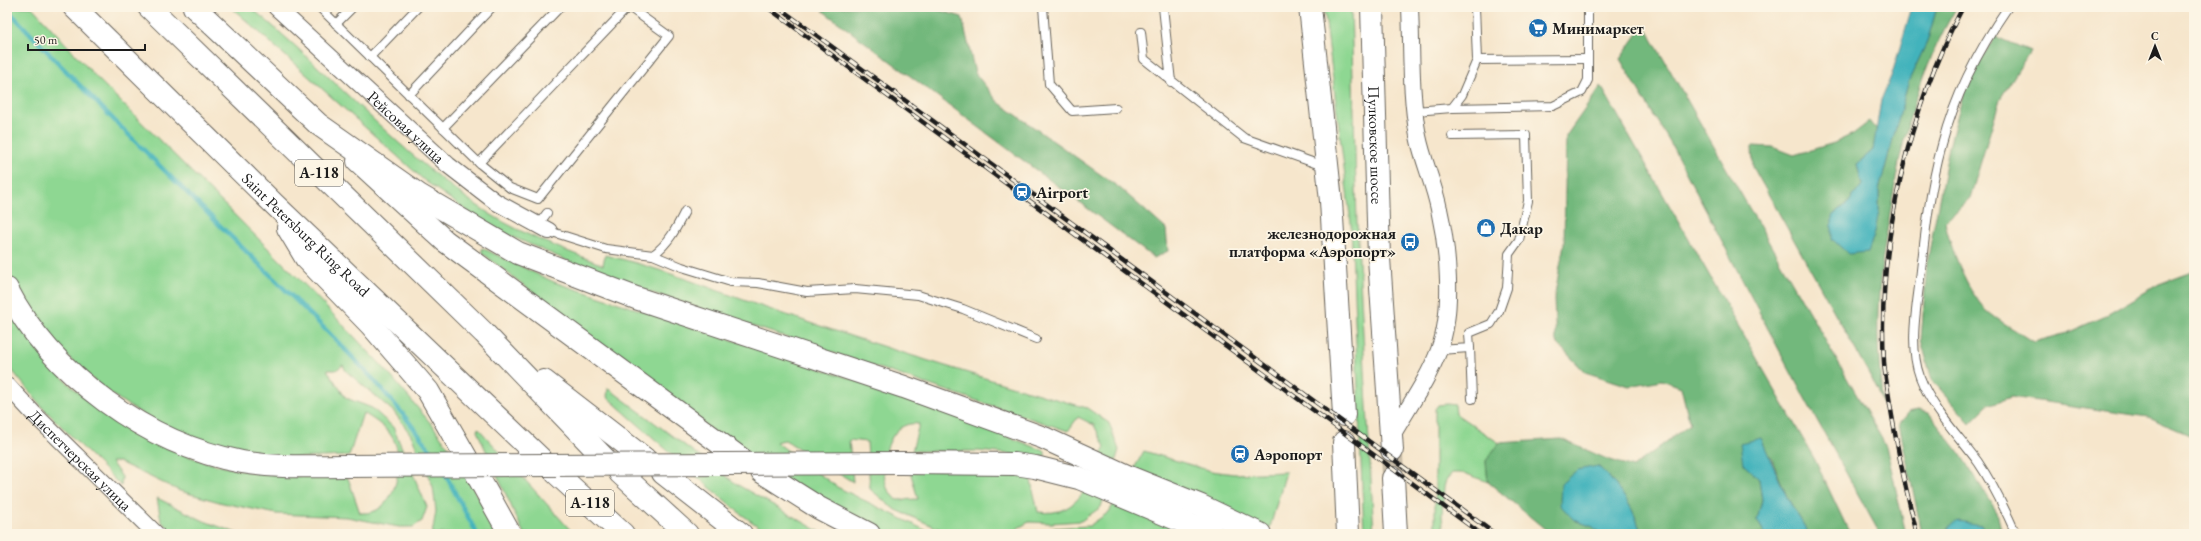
<svg xmlns="http://www.w3.org/2000/svg" width="2201" height="541" viewBox="0 0 2201 541" font-family="'EB Garamond',serif">
<style>
.green{fill:#8ed792;stroke:#557a57}
.forest{fill:#72b87c;stroke:#476a4c}
.water{fill:#43b3bc;stroke:#30686c}
.lines{fill:none;stroke-linecap:round;stroke-linejoin:round}
.stream{stroke:#43b3bc;stroke-width:4.5}
.primary-tunnel{stroke:#cabea9;stroke-width:22;stroke-dasharray:22 11;stroke-linecap:butt}
.lane-casing{stroke:#68635a;stroke-width:10}
.street-casing{stroke:#68635a;stroke-width:18}
.primary-casing{stroke:#68635a;stroke-width:24}
.highway-casing{stroke:#68635a;stroke-width:24}
.lane{stroke:#fff;stroke-width:8}
.street{stroke:#fff;stroke-width:16}
.primary{stroke:#fff;stroke-width:22}
.highway{stroke:#fff;stroke-width:22}
.rail-casing{stroke:#1c1c1c;stroke-width:4.5}
.rail{stroke:#fcf5e5;stroke-width:3;stroke-dasharray:9;stroke-linecap:butt}
.highway-bridge-casing{stroke:#68635a;stroke-width:24;stroke-linecap:butt}
.highway-bridge{stroke:#fff;stroke-width:22}
.labels{text-anchor:middle;stroke-width:3.5;stroke-linejoin:round;paint-order:stroke}
.shield{fill:#fcf5e5;stroke:#5f5d58;stroke-width:1}
.shield-label{font-size:15px;font-weight:bold;fill:#1c1c1c}
.poi-label{font-size:16px;font-weight:bold;fill:#1c1c1c;stroke:#fcf5e5;text-anchor:start}
.street-label{font-size:16px;fill:#1c1c1c;stroke:#fcf5e5}
</style>
<rect width="100%" height="100%" fill="#fcf5e5"/>
<filter id="ink" filterUnits="userSpaceOnUse"><feTurbulence type="fractalNoise" baseFrequency=".025" numOctaves="2"/><feDisplacementMap in="SourceGraphic" scale="8" xChannelSelector="R" yChannelSelector="G"/><feConvolveMatrix kernelMatrix="1 2 1 2 8 2 1 2 1" color-interpolation-filters="sRGB"/></filter>
<filter id="wash" filterUnits="userSpaceOnUse"><feTurbulence type="fractalNoise" baseFrequency=".012" numOctaves="4" result="noise"/><feDisplacementMap in="SourceGraphic" scale="16" xChannelSelector="R" yChannelSelector="G"/><feGaussianBlur stdDeviation="0.9" result="paint"/><feColorMatrix in="noise" values="0 0 0 0 0 0 0 0 0 0 0 0 0 0 0 0 0 1.4 0 .05"/><feComposite in="paint" operator="in"/></filter>
<g filter="url(#wash)">
<rect width="100%" height="100%" fill="#f6e6cc"/>
<!-- green -->
<g class="green">
<path d="M7,7H32L97,78L306,286L384,368L433,426L463,467L497,534H432L436,511L433,487L411,435L394,412L346,371L343,365L336,370H327L346,398L372,408L393,427L427,507L422,521L413,527H399L347,517L277,514L223,503L180,491L119,462H111L122,477L121,486L42,407L7,364V305C23,329 39,354 60,375C106,423 174,458 239,470C275,477 312,476 348,478L360,513C364,513 369,513 372,512C399,504 406,453 390,434C384,426 372,418 363,413L349,456C314,457 277,460 243,453C142,431 54,364 7,273Z"/>
<path d="M231,7H250C332,73 401,157 490,214C525,236 565,250 603,265L605,255C663,268 716,291 772,310C876,345 981,378 1087,408L1109,423L1119,450L1101,507L1081,521L1051,523L1029,522L1018,528L1014,534L949,533L894,509L870,489L867,442L849,440L853,482L785,440L776,442L837,487L933,534H881L800,490L720,437L482,253V248L554,282L901,395L1045,451V456L1040,457L978,451H912L919,424C887,419 879,465 887,488C889,492 894,496 897,500L918,499L910,471L956,469L1030,476L1038,512C1082,518 1090,478 1105,447L1094,425L1078,417L1068,431L602,276L488,226L425,181Z"/>
<polygon points="1324,7 1351,7 1357,223 1374,534 1364,534 1351,224"/>
<polygon points="608,388 738,485 824,534 769,534 741,514 701,480 607,397"/>
<polygon points="1447,404 1455,405 1456,414 1499,443 1486,461 1488,482 1464,473 1452,473 1446,480 1444,487 1442,516 1444,534 1435,534 1435,409 1438,405"/>
<polygon points="478,428 574,534 524,534 477,431"/>
<polygon points="1144,451 1211,471 1234,474 1286,472 1268,534 1062,534 1051,528 1089,526 1109,512"/>
<polygon points="157,498 204,521 239,534 174,534 161,521"/>
</g>
<!-- forest -->
<g class="forest">
<polygon points="824,7 928,7 962,17 975,73 998,102 1121,189 1166,229 1168,251 1154,258 823,11"/>
<path d="M1937,7H1957C1921,66 1903,133 1892,201C1887,232 1881,263 1879,294C1876,331 1879,369 1883,406L1878,390L1753,167L1752,146L1773,147L1794,155L1834,143L1853,134L1870,121L1877,130L1873,150L1857,164L1862,185L1849,202L1832,216L1879,211V190L1909,80L1927,42Z"/>
<polygon points="1644,25 1886,446 1906,534 1880,534 1797,384 1672,146 1620,59"/>
<path d="M1995,36L2030,51L2000,99L1970,198L1945,222C1949,245 1968,292 1985,309C1999,322 2018,331 2034,342L2067,333L2105,316L2159,284L2194,271V437L2148,417L2011,397L1988,405L1970,423L1932,380L1921,340L1927,263L1949,147L1966,84Z"/>
<path d="M1601,86L1815,460L1850,534H1809L1787,497L1771,457L1743,464L1759,479L1762,500L1757,520L1765,534H1641C1635,508 1617,484 1598,466L1574,520L1593,527L1601,534H1551L1488,482L1486,461L1499,443L1561,439L1607,459L1633,467L1690,424L1681,387L1662,380L1629,386L1585,372L1556,342L1554,299L1564,244L1566,136Z"/>
<polygon points="1918,410 1929,413 1959,452 1997,512 2002,534 1988,534 1981,525 1949,527 1946,534 1922,534 1899,424 1908,412"/>
</g>
<!-- water -->
<g class="water">
<polygon points="1912,7 1937,7 1927,42 1909,80 1879,190 1879,211 1875,232 1868,252 1848,254 1832,239 1832,216 1849,202 1862,185 1857,164 1873,150 1881,100 1892,74"/>
<polygon points="1761,438 1787,497 1809,534 1765,534 1757,520 1762,500 1759,479 1743,464 1740,443"/>
<path d="M1598,466C1617,484 1635,508 1641,534H1601L1593,527L1574,520L1560,505L1561,484L1577,470Z"/>
<polygon points="1958,521 1981,525 1988,534 1946,534 1949,527"/>
</g>
<g class="lines">
<!-- stream -->
<g class="stream">
<path d="M7,9C89,97 174,180 260,265C322,326 387,386 436,459"/>
<polyline points="444,472 477,534"/>
</g>
</g>
</g>
<g filter="url(#ink)">
<g class="lines">
<!-- primary-tunnel -->
<polyline class="primary-tunnel" points="1392,450 1393,478"/>
<defs>
<g id="lane">
<polyline points="319,7 479,163 510,188 538,199 669,36 629,7"/>
<polyline points="1043,7 1049,84 1072,111 1116,108"/>
<polyline points="1163,7 1171,82"/>
<path d="M2008,7C1979,49 1955,95 1942,145C1930,188 1925,234 1920,279C1916,311 1909,347 1920,377C1932,409 1958,435 1978,462C1993,484 2005,509 2016,534"/>
<polyline points="336,24 353,7"/>
<polyline points="1141,32 1144,59 1244,138 1326,167"/>
<polyline points="370,57 418,7"/>
<polyline points="1477,60 1588,59"/>
<polyline points="409,95 492,7"/>
<polyline points="1452,108 1553,106 1582,92 1588,80 1588,7"/>
<polyline points="1415,111 1452,108 1462,95 1477,60 1475,7"/>
<polyline points="443,128 560,7"/>
<polyline points="479,163 628,7"/>
<polyline points="538,225 547,213"/>
<path d="M549,231L606,249L653,255C669,243 676,229 685,211"/>
<polyline points="653,255 682,267 731,282 758,283 807,292 855,289 918,295 963,309 1036,339"/>
<polyline points="1470,348 1472,399"/>
<polyline points="1439,350 1470,348 1469,333 1491,324 1499,311 1507,288 1509,254 1519,240 1528,201 1526,135 1452,136"/>
</g>
<g id="street">
<path id="s1" d="M276,7L448,165L496,202L549,231"/>
<path id="s2" d="M7,385L34,414L156,534"/>
<path d="M1391,437C1407,409 1428,380 1439,350C1454,311 1448,249 1439,209C1434,184 1423,161 1418,136C1410,94 1412,50 1410,7"/>
</g>
<g id="primary">
<polyline points="1310,7 1331,201 1344,415"/>
<path id="s3" d="M1372,7L1379,258L1392,450"/>
<polyline points="358,161 445,241 740,458"/>
<polyline points="1344,442 1348,534"/>
<polyline points="762,472 819,508 869,534"/>
<polyline points="1393,478 1396,534"/>
</g>
<g id="highway">
<path id="s4" d="M74,7L274,204L541,459"/>
<polyline points="149,7 484,333 605,459"/>
<polyline points="194,7 318,124 419,195 518,253 636,298 904,387 1044,438 1129,477 1201,506 1260,534"/>
<polyline points="288,228 306,258 371,325 428,391 467,459"/>
<path d="M7,289C51,375 147,444 242,462C276,468 311,466 345,466"/>
<polyline points="544,381 645,459"/>
<polyline points="900,463 1015,464 1035,467 1079,478 1212,534"/>
<polyline points="476,473 510,534"/>
<polyline points="556,473 623,534"/>
<polyline points="620,473 687,534"/>
<polyline points="663,473 741,534"/>
</g>
</defs>
<!-- lane casing -->
<use href="#lane" class="lane-casing"/>
<!-- street casing -->
<use href="#street" class="street-casing"/>
<!-- primary casing -->
<use href="#primary" class="primary-casing"/>
<!-- highway casing -->
<use href="#highway" class="highway-casing"/>
<!-- lane -->
<use href="#lane" class="lane"/>
<!-- street -->
<use href="#street" class="street"/>
<!-- primary -->
<use href="#primary" class="primary"/>
<!-- highway -->
<use href="#highway" class="highway"/>
<defs>
<g id="rail">
<polyline points="767,7 1481,534"/>
<polyline points="778,7 1495,534"/>
<path d="M1917,534C1906,491 1897,448 1890,404C1888,390 1885,376 1884,362C1877,245 1908,110 1963,7"/>
</g>
</defs>
<!-- rail casing -->
<use href="#rail" class="rail-casing"/>
<!-- rail -->
<use href="#rail" class="rail"/>
<defs>
<polyline id="highway-bridge" points="345,466 900,463"/>
</defs>
<!-- highway-bridge casing -->
<use href="#highway-bridge" class="highway-bridge-casing"/>
<!-- highway-bridge -->
<use href="#highway-bridge" class="highway-bridge"/>
</g>
</g>
<!-- icons -->
<defs>
<symbol id="supermarket-disc" viewBox="-11 -11 22 22"><circle r="9.5" fill="#1f6fb2" stroke="#fcf5e5"/><path d="M-6-5.5h2.5l.6 2H6L4.5 2H-2.5L-4.4-4H-6ZM-1.5 3.2a1.3 1.3 0 1 0 .1 0ZM3 3.2a1.3 1.3 0 1 0 .1 0Z" fill="#fff"/></symbol>
<symbol id="station-disc" viewBox="-11 -11 22 22"><circle r="9.5" fill="#1f6fb2" stroke="#fcf5e5"/><path d="M-3-6H3Q5-6 5-4V2Q5 4 3 4L4.5 6H3L1.5 4h-3L-3 6H-4.5L-3 4Q-5 4-5 2V-4Q-5-6-3-6ZM-3.5-4v3h7v-3ZM-3.5 1v1.5H-2V1ZM2 1v1.5H3.5V1Z" fill="#fff"/></symbol>
<symbol id="shop-disc" viewBox="-11 -11 22 22"><circle r="9.5" fill="#1f6fb2" stroke="#fcf5e5"/><path d="M-5-2.5h2.3a2.7 3.5 0 0 1 5.4 0H5L5.5 6h-11ZM-1.5-2.5h3a1.5 2.3 0 0 0-3 0Z" fill="#fff"/></symbol>
<symbol id="bus-disc" viewBox="-11 -11 22 22"><circle r="9.5" fill="#1f6fb2" stroke="#fcf5e5"/><path d="M-5-6H5V4H4V6H2V4H-2V6H-4V4H-5ZM-3.5-4V0h7V-4ZM-3.5 1.2v1.5H-2V1.2ZM2 1.2v1.5H3.5V1.2Z" fill="#fff"/></symbol>
</defs>
<g fill-rule="evenodd">
<use href="#supermarket-disc" x="1527" y="17" width="22" height="22"/>
<use href="#station-disc" x="1011" y="181" width="22" height="22"/>
<use href="#shop-disc" x="1475" y="217" width="22" height="22"/>
<use href="#bus-disc" x="1399" y="231" width="22" height="22"/>
<use href="#station-disc" x="1229" y="443" width="22" height="22"/>
</g>
<g class="labels">
<!-- shield labels -->
<g class="shield">
<rect x="295" y="160" width="48" height="26" rx="3"/>
<rect x="566" y="490" width="48" height="26" rx="3"/>
</g>
<g class="shield-label">
<text x="319" y="178">А-118</text>
<text x="590" y="508">А-118</text>
</g>
<!-- poi labels -->
<g class="poi-label">
<text x="1552" y="34">Минимаркет</text>
<text x="1036" y="198">Airport</text>
<text x="1500" y="234">Дакар</text>
<text x="1396" y="239" text-anchor="end">железнодорожная<tspan x="1396" dy="18">платформа «Аэропорт»</tspan></text>
<text x="1254" y="460">Аэропорт</text>
</g>
<!-- street labels -->
<g class="street-label">
<text dy="6" stroke="none"><textPath href="#s1" startOffset="177">Рейсовая улица</textPath></text>
<text dy="6" stroke="none"><textPath href="#s3" startOffset="138">Пулковское шоссе</textPath></text>
<text dy="6" stroke="none"><textPath href="#s4" startOffset="325">Saint Petersburg Ring Road</textPath></text>
<text dy="6" stroke="none"><textPath href="#s2" startOffset="105">Диспетчерская улица</textPath></text>
</g>
</g>
<!-- margin -->
<rect width="2201" height="541" fill="none" stroke="#fcf5e5" stroke-width="24"/>
<!-- north arrow -->
<g transform="translate(2155 46)" stroke="#fcf5e5" stroke-width="3" paint-order="stroke">
<path d="M0-3L7 15L0 10L-7 15Z" fill="#1c1c1c"/>
<text y="-6" font-size="11" font-weight="bold" text-anchor="middle" fill="#1c1c1c">С</text>
</g>
<!-- scale -->
<path d="M28 44v6h117v-6" fill="none" stroke="#1c1c1c" stroke-width="2"/>
<text x="34" y="44" font-size="12" fill="#1c1c1c" stroke="#fcf5e5" stroke-width="3" paint-order="stroke">50 m</text>
</svg>
